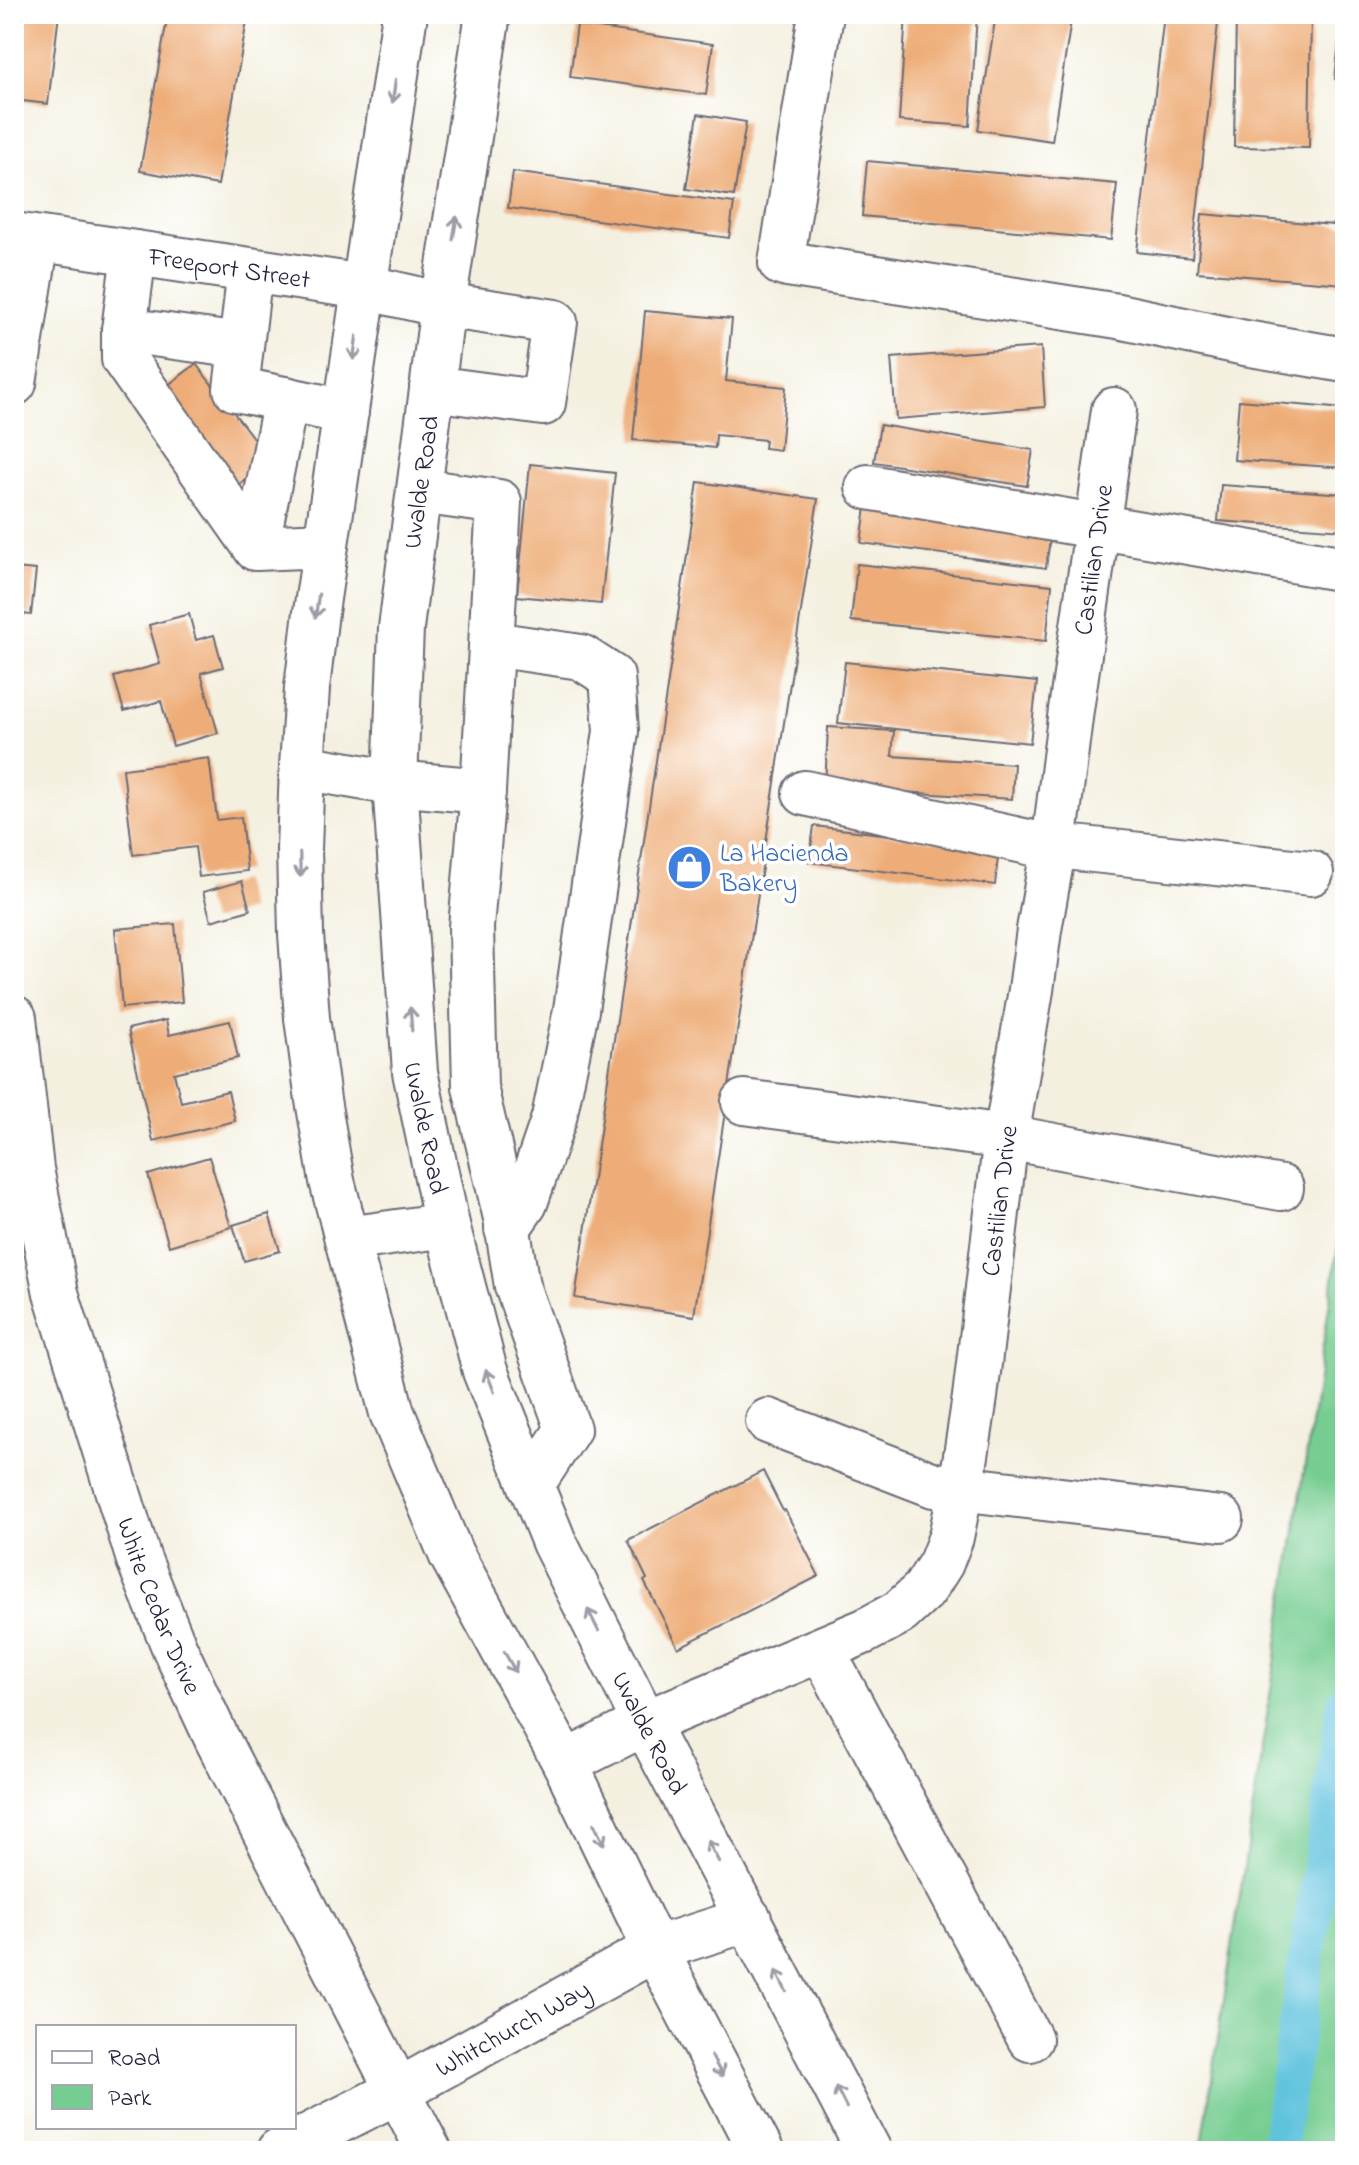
<svg xmlns="http://www.w3.org/2000/svg" width="1359" height="2165" viewBox="0 0 1359 2165" font-family="'Indie Flower',sans-serif">
<style>
.green{fill:#76cd91;stroke:#4c7866;stroke-width:2}
.lines{fill:none;stroke-linecap:round;stroke-linejoin:round}
.canal{stroke:#60c3de;stroke-width:36}
.building{fill:#eead78}
.minor-casing{stroke:#6c6a75;stroke-width:48}
.major-casing{stroke:#6c6a75;stroke-width:48}
.minor{stroke:#fff;stroke-width:44}
.major{stroke:#fff;stroke-width:44}
.oneway{stroke:#9c9ca7}
.labels{text-anchor:middle;stroke-width:7;stroke-linejoin:round;paint-order:stroke}
.street-label{font-size:26px;fill:#22223b;stroke:#fff}
.shop-label{font-size:26px;fill:#366cbe;stroke:#fff;text-anchor:start}
</style>
<rect width="100%" height="100%" fill="#fff"/>
<filter id="ink" filterUnits="userSpaceOnUse"><feTurbulence type="fractalNoise" baseFrequency=".0125" numOctaves="2"/><feDisplacementMap in="SourceGraphic" scale="16" xChannelSelector="R" yChannelSelector="G"/><feConvolveMatrix kernelMatrix="1 2 1 2 8 2 1 2 1" color-interpolation-filters="sRGB"/></filter>
<filter id="wash" filterUnits="userSpaceOnUse"><feTurbulence type="fractalNoise" baseFrequency=".006" numOctaves="4" result="noise"/><feDisplacementMap in="SourceGraphic" scale="32" xChannelSelector="R" yChannelSelector="G"/><feGaussianBlur stdDeviation="1.8" result="paint"/><feColorMatrix in="noise" values="0 0 0 0 0 0 0 0 0 0 0 0 0 0 0 0 0 1.4 0 .05"/><feComposite in="paint" operator="in"/></filter>
<g filter="url(#wash)">
<rect width="100%" height="100%" fill="#f4f0e0"/>
<!-- green -->
<polygon class="green" points="1345,1201 1345,2151 1201,2151"/>
<g class="lines">
<!-- canal -->
<polyline class="canal" points="1278,2151 1345,1703"/>
</g>
<g id="blocks">
<!-- building -->
<g class="building">
<polygon points="14,14 59,14 48,104 14,100"/>
<polygon points="168,14 248,15 218,185 140,171"/>
<polygon points="906,14 977,14 970,126 899,121"/>
<polygon points="996,14 1072,14 1052,141 978,130"/>
<polygon points="1164,14 1219,14 1192,258 1137,252"/>
<polygon points="1236,14 1311,14 1309,148 1234,147"/>
<polygon points="1342,14 1345,14 1345,80 1335,79"/>
<polygon points="577,25 713,44 706,95 570,77"/>
<polygon points="698,114 746,122 734,196 686,189"/>
<polygon points="867,161 1117,184 1111,240 862,216"/>
<polygon points="513,172 734,203 729,238 508,208"/>
<polygon points="1202,214 1345,226 1345,284 1197,272"/>
<polygon points="645,311 732,319 726,381 786,387 780,450 764,448 765,440 716,435 715,448 633,440"/>
<polygon points="1041,347 1045,407 896,419 891,358"/>
<polygon points="196,364 271,461 238,486 163,389"/>
<polygon points="1239,400 1345,409 1345,468 1234,460"/>
<polygon points="880,425 1033,450 1027,486 874,462"/>
<polygon points="530,464 615,473 601,604 517,596"/>
<polygon points="698,482 818,499 694,1316 575,1298"/>
<polygon points="1221,485 1345,494 1345,530 1218,521"/>
<polygon points="866,507 1051,531 1046,568 861,543"/>
<polygon points="857,564 1052,585 1046,641 851,621"/>
<polygon points="14,568 36,570 31,615 14,613"/>
<polygon points="189,614 196,640 214,635 223,667 201,673 218,733 173,746 161,701 124,711 114,677 160,664 149,625"/>
<polygon points="845,662 1037,682 1030,743 838,723"/>
<polygon points="828,727 894,731 892,756 1014,764 1012,799 825,787"/>
<polygon points="209,758 217,820 241,817 247,871 199,877 195,847 133,855 123,769"/>
<polygon points="814,826 999,848 995,885 809,862"/>
<polygon points="242,881 250,910 211,921 203,892"/>
<polygon points="175,924 182,1002 122,1008 115,929"/>
<polygon points="166,1020 169,1035 230,1021 238,1058 174,1073 181,1102 228,1091 235,1121 153,1141 128,1029"/>
<polygon points="209,1157 231,1227 169,1246 148,1175"/>
<polygon points="269,1214 280,1251 244,1261 233,1225"/>
<polygon points="763,1471 783,1511 785,1510 819,1576 678,1648 644,1581 647,1579 628,1540"/>
</g>
</g>
</g>
<g filter="url(#ink)">
<use href="#blocks" fill-opacity="0" stroke="#6c6a75" stroke-width="2"/>
<g class="lines">
<defs>
<g id="minor">
<polyline points="821,14 781,263 1118,316 1245,343 1345,360"/>
<polyline points="134,253 124,330 124,359 256,548 326,545"/>
<polyline points="250,270 236,389 346,412"/>
<polyline points="124,330 241,346"/>
<polyline points="14,383 37,239"/>
<polyline points="432,388 543,403 555,322 443,305"/>
<polyline points="868,487 1345,569"/>
<polyline points="419,491 499,502 483,791 471,927 475,1087 506,1218 517,1286 568,1429 531,1486"/>
<polyline points="256,548 286,399"/>
<polyline points="492,644 581,657 612,677 616,731 576,1010 554,1118 525,1203 507,1229"/>
<polyline points="395,783 483,791"/>
<polyline points="805,793 1037,844 1311,873"/>
<path id="s1" d="M14,1018L31,1169L56,1293L139,1560L175,1649L217,1739L429,2151"/>
<polyline points="744,1102 1006,1137 1281,1188"/>
<polyline points="768,1421 934,1485 1221,1519"/>
<polyline points="822,1650 1030,2039"/>
<path id="s2" d="M565,1763L645,1723L865,1631L900,1612L924,1590L941,1563L951,1537L961,1488L975,1397L1006,1137L1031,990L1039,930L1054,845L1071,710L1114,410"/>
<path id="s3" d="M279,2151L398,2091L655,1949L749,1919"/>
</g>
<g id="major">
<polyline points="405,14 316,612 307,688 302,767 299,849 301,934 307,1018 318,1100 332,1181 392,1413 451,1554 565,1763 655,1949 761,2151"/>
<path id="s4" d="M488,14L443,305L401,628L395,783L415,1072L447,1225L485,1371L554,1542L645,1723L869,2151"/>
<path id="s5" d="M14,235L364,287L443,305"/>
<polyline points="302,767 395,783"/>
<polyline points="347,1239 447,1225"/>
</g>
</defs>
<!-- minor casing -->
<use href="#minor" class="minor-casing"/>
<!-- major casing -->
<use href="#major" class="major-casing"/>
<!-- minor -->
<use href="#minor" class="minor"/>
<!-- major -->
<use href="#major" class="major"/>
</g>
<!-- one-way arrows -->
<defs><path id="oneway-shaft" d="M-6 0H5M1.5-3L5.5 0L1.5 3" fill="none" stroke-width="1.6" stroke-linecap="round" stroke-linejoin="round" transform="scale(2)"/></defs>
<g class="oneway">
<use href="#oneway-shaft" transform="translate(394 91) rotate(98)"/>
<use href="#oneway-shaft" transform="translate(455 228) rotate(-81)"/>
<use href="#oneway-shaft" transform="translate(355 348) rotate(98)"/>
<use href="#oneway-shaft" transform="translate(317 606) rotate(98)"/>
<use href="#oneway-shaft" transform="translate(300 865) rotate(89)"/>
<use href="#oneway-shaft" transform="translate(411 1019) rotate(-94)"/>
<use href="#oneway-shaft" transform="translate(490 1381) rotate(-111)"/>
<use href="#oneway-shaft" transform="translate(593 1620) rotate(-117)"/>
<use href="#oneway-shaft" transform="translate(510 1662) rotate(61)"/>
<use href="#oneway-shaft" transform="translate(599 1834) rotate(64)"/>
<use href="#oneway-shaft" transform="translate(713 1851) rotate(-118)"/>
<use href="#oneway-shaft" transform="translate(781 1981) rotate(-117)"/>
<use href="#oneway-shaft" transform="translate(717 2066) rotate(62)"/>
<use href="#oneway-shaft" transform="translate(841 2097) rotate(-117)"/>
</g>
</g>
<!-- icons -->
<defs>
<symbol id="shop-disc" viewBox="-11 -11 22 22"><circle r="9.5" fill="#3f7fe0" stroke="#fff"/><path d="M-5-2.5h2.3a2.7 3.5 0 0 1 5.4 0H5L5.5 6h-11ZM-1.5-2.5h3a1.5 2.3 0 0 0-3 0Z" fill="#fff"/></symbol>
</defs>
<g fill-rule="evenodd">
<use href="#shop-disc" x="664" y="842" width="51" height="51"/>
</g>
<g class="labels">
<!-- street labels -->
<g class="street-label">
<text dy="9" stroke="none"><textPath href="#s5" startOffset="218">Freeport Street</textPath></text>
<text transform="translate(420 482) rotate(-82)" y="9">Uvalde Road</text>
<text dy="9" stroke="none"><textPath href="#s2" startOffset="1448">Castilian Drive</textPath></text>
<text dy="9" stroke="none"><textPath href="#s4" startOffset="1122">Uvalde Road</textPath></text>
<text dy="9" stroke="none"><textPath href="#s2" startOffset="800">Castilian Drive</textPath></text>
<text dy="9" stroke="none"><textPath href="#s1" startOffset="608">White Cedar Drive</textPath></text>
<text dy="9" stroke="none"><textPath href="#s4" startOffset="1770">Uvalde Road</textPath></text>
<text dy="9" stroke="none"><textPath href="#s3" startOffset="264">Whitchurch Way</textPath></text>
</g>
<!-- shop labels -->
<g class="shop-label">
<text x="720" y="861">La Hacienda<tspan x="720" dy="30">Bakery</tspan></text>
</g>
</g>
<!-- margin -->
<rect width="1359" height="2165" fill="none" stroke="#fff" stroke-width="48"/>
<!-- legend -->
<rect x="36" y="2025" width="260" height="104" fill="#ffffff" stroke="#a7a7b1" stroke-width="2"/>
<rect x="52" y="2051" width="40" height="12" fill="#ffffff" stroke="#a7a7b1" stroke-width="2"/>
<text x="108" y="2065" font-size="24" fill="#22223b">Road</text>
<rect x="52" y="2085" width="40" height="24" fill="#76cd91" stroke="#a7a7b1" stroke-width="2"/>
<text x="108" y="2105" font-size="24" fill="#22223b">Park</text>
</svg>
